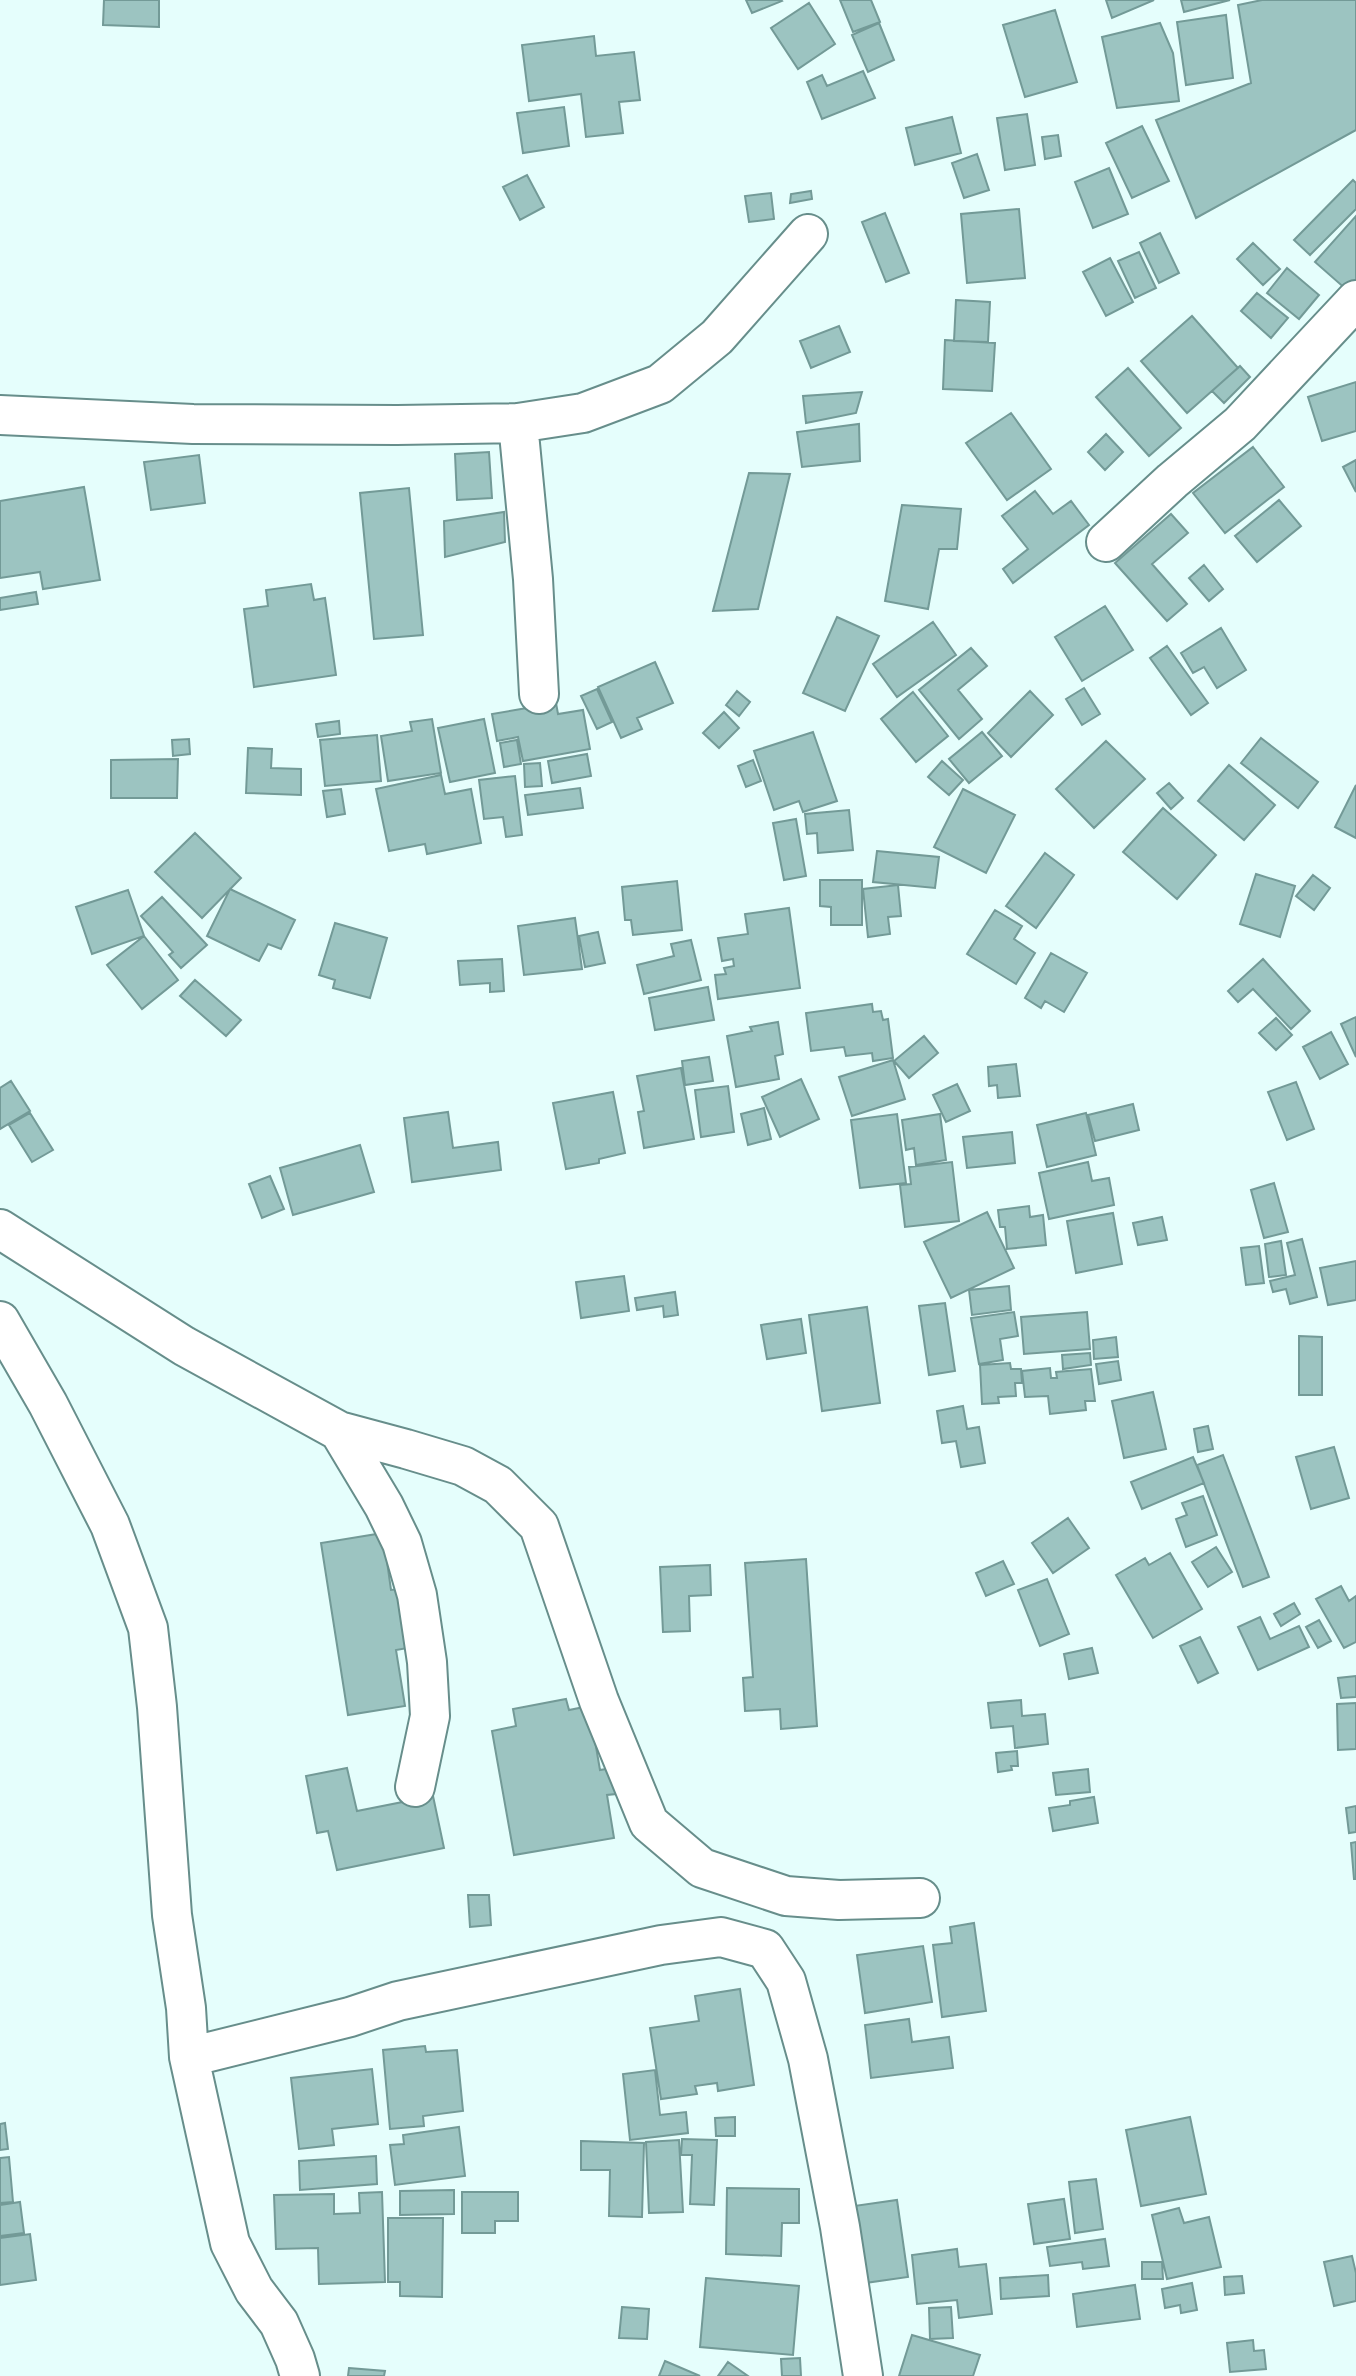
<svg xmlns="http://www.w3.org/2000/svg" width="1356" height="2376" viewBox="0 0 1356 2376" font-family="Cabin,sans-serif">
<rect width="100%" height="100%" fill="#e5fefc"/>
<path fill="#9cc4c1" stroke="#739a97" stroke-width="2" d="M104,0H159V27L103,25Z
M746,0H781L782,1L752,13Z
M840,0H871L880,22L853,32Z
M1106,0H1154L1112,18Z
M1181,0H1230L1184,12Z
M1262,0H1356V130L1196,218L1156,120L1251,83L1238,5Z
M809,3L835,44L798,69L771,28Z
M1055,10L1077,82L1025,97L1003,25Z
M1226,15L1233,78L1186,85L1177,22Z
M879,23L894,60L868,72L852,35Z
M1160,23L1173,53L1179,101L1117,108L1102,37Z
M594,36L596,56L634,52L640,100L619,102L623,133L586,137L581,94L529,101L522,45Z
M863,71L875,98L822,119L807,82L822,75L827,86Z
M564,107L569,146L523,153L517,113Z
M1027,114L1035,165L1005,170L997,118Z
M952,117L961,153L915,165L906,128Z
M1142,126L1169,181L1132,198L1106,143Z
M1058,135L1061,156L1045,159L1042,137Z
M977,154L989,190L964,198L952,163Z
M1109,168L1128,214L1093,228L1075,182Z
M527,175L544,207L520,220L503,187Z
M1353,180L1356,183V209L1310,255L1294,240Z
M811,191L812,199L790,203L791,194Z
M771,193L774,219L749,222L745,196Z
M1019,209L1025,278L967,283L961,214Z
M885,213L909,273L886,282L862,222Z
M1356,216V283L1348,291L1315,262Z
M1160,233L1179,273L1159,283L1140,243Z
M1253,243L1280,269L1263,285L1237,259Z
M1139,252L1156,288L1135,298L1118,261Z
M1110,258L1133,302L1106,316L1083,272Z
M1287,268L1319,295L1299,319L1267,293Z
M1257,293L1288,318L1271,338L1241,311Z
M956,300L990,302L988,342L954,341Z
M1192,316L1238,368L1187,413L1141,361Z
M839,326L850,352L811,368L800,341Z
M945,340L995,343L992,391L943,389Z
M1240,366L1250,377L1224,403L1212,391Z
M1128,368L1181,428L1149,456L1096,397Z
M1356,382V431L1322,441L1308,397Z
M862,392L856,413L806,423L803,396Z
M1011,413L1051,469L1007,500L966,443Z
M859,424L860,461L802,467L797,432Z
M1106,434L1123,452L1105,470L1088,452Z
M1253,447L1284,487L1225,533L1193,493Z
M489,452L492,498L457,500L455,454Z
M199,455L205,503L151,510L144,462Z
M1356,460V492L1343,467Z
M749,473L790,474L758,609L713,611Z
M84,487L100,580L43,589L40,572L0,578V501Z
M409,488L423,635L374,639L360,493Z
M1035,491L1053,514L1071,501L1089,525L1013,583L1003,569L1028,549L1002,516Z
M1279,500L1301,526L1257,562L1235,536Z
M902,505L961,509L957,549H939L928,609L885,601Z
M504,512L505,542L445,557L444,521Z
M1171,514L1188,533L1152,564L1187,604L1167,621L1115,563Z
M1204,565L1223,589L1209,601L1189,578Z
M311,584L314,600L325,598L336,675L254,687L244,609L268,606L266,590Z
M36,592L38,604L0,610V598Z
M1105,606L1133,650L1082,681L1055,637Z
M837,617L879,636L845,711L803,693Z
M933,622L956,655L897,697L873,664Z
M1221,628L1246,670L1217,688L1204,667L1193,673L1181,653Z
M1167,646L1208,703L1191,715L1150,658Z
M971,648L987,666L958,690L982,719L959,739L919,690Z
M655,662L673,703L637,718L642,729L621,738L598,687Z
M1084,688L1100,714L1082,725L1066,699Z
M597,689L612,722L597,729L581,696Z
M737,691L750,702L739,716L726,705Z
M1030,691L1053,715L1011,757L988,733Z
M913,692L948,736L916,762L881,719Z
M556,703L558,714L583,710L590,749L523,761L518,737L497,741L492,714Z
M724,712L739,728L719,748L703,733Z
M432,719L441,773L388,781L381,736L412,731L410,722Z
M484,719L495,773L450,782L438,728Z
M339,721L340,734L318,737L316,724Z
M813,732L837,801L803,812L799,801L774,810L754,751Z
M982,732L1002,756L969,783L949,759Z
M377,735L381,781L325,786L320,740Z
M1261,738L1318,782L1298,808L1241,763Z
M189,739L190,754L173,756L172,740Z
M517,740L521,764L504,767L500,743Z
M1106,741L1145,779L1094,828L1056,789Z
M248,748L272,749L271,768L301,769V795L246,793Z
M587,754L591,776L552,783L548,761Z
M178,759L177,798H111V760Z
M753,760L761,781L746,787L738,766Z
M942,761L963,780L949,795L928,777Z
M540,763L542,786L525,787L524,764Z
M1229,765L1275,805L1244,840L1198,801Z
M441,775L445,794L471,789L481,843L427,854L425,844L389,851L376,789Z
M515,776L522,835L506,837L503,817L484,819L479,780Z
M1169,783L1183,798L1171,809L1157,793Z
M1356,785V838L1335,827Z
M580,788L583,808L528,815L525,795Z
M341,789L345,814L327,817L323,791Z
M963,789L1015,815L986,873L934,847Z
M1163,808L1216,855L1177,899L1123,852Z
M849,810L853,850L818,853L817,833L807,834L805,814Z
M796,819L806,876L784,880L773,823Z
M195,833L241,878L202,918L155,872Z
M877,851L939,857L935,888L873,882Z
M1045,853L1074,875L1036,928L1006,906Z
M1256,874L1295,886L1280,937L1240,924Z
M1313,875L1330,888L1314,910L1296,896Z
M820,880H862V925H831V907L820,906Z
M677,881L682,930L633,935L631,920H625L622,887Z
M898,885L901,916L888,917L890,934L868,937L863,889Z
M230,889L295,920L281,949L268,944L259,961L207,936Z
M128,890L144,936L92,954L76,907Z
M162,897L207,945L181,968L169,955L173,952L141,916Z
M789,908L800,988L718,999L715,975L726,974L724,968L734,966L733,959L722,961L718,938L748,934L745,914Z
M995,910L1022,926L1014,939L1035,953L1016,984L967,954Z
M575,918L582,969L524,975L518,926Z
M335,923L387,938L370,998L333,988L335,980L319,975Z
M598,932L605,963L585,967L579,936Z
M144,936L178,980L142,1009L107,965Z
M691,940L701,980L644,994L637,965L674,956L671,944Z
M1051,953L1087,973L1064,1012L1045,1001L1041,1008L1025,998Z
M502,959L504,991L490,992V983L460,985L458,961Z
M1263,959L1310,1011L1291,1029L1253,989L1238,1002L1228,991Z
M195,980L241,1020L226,1036L180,996Z
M708,987L714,1020L655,1030L649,998Z
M872,1004L873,1012L881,1011L883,1020L888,1019L893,1058L873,1061L872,1053L846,1056L844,1047L811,1051L806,1013Z
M1356,1017V1057L1341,1024Z
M1276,1018L1292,1035L1276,1050L1259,1033Z
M778,1022L783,1054L775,1056L779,1079L736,1087L727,1036L752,1031L750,1027Z
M1331,1032L1348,1064L1320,1079L1303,1047Z
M924,1036L938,1053L909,1078L894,1061Z
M709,1057L713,1081L685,1085L682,1061Z
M893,1060L905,1099L852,1116L839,1077Z
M1016,1064L1020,1096L998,1098L997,1085L989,1086L988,1067Z
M681,1068L694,1139L644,1148L638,1112L644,1111L637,1076Z
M801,1079L819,1119L780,1137L762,1097Z
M11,1081L30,1111L0,1129V1088Z
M1296,1082L1314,1129L1287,1140L1268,1092Z
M957,1084L970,1111L946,1122L933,1095Z
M728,1086L734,1132L701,1137L695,1090Z
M613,1092L625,1153L599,1159V1163L566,1169L553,1103Z
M1133,1104L1139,1130L1095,1141L1088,1115Z
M764,1108L771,1139L748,1145L741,1114Z
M448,1112L453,1148L498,1142L501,1170L412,1182L404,1118Z
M30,1113L53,1150L32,1162L9,1125Z
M1086,1113L1096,1155L1047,1167L1037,1125Z
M897,1114L906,1183L860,1188L851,1120Z
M940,1114L946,1160L916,1165L914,1148L906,1150L902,1120Z
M1012,1132L1015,1163L967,1168L963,1137Z
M360,1145L374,1192L293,1215L280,1168Z
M952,1162L959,1221L905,1227L900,1185L911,1184L909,1167Z
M1088,1162L1092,1181L1109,1178L1114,1205L1049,1219L1039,1173Z
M270,1176L284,1209L262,1218L249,1184Z
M1274,1183L1288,1232L1264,1238L1251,1190Z
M1029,1206L1030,1217L1043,1215L1046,1245L1007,1249L1005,1227H1000L998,1210Z
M987,1212L1014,1268L951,1298L924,1242Z
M1113,1213L1122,1264L1076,1273L1067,1221Z
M1162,1217L1167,1240L1138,1245L1133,1223Z
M1302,1239L1317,1297L1290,1304L1286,1289L1273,1292L1270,1281L1295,1275L1287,1243Z
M1281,1241L1286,1275L1269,1277L1265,1244Z
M1259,1246L1264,1283L1246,1285L1241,1248Z
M1356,1261V1300L1328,1305L1320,1268Z
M624,1276L629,1311L581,1318L576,1282Z
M1009,1286L1011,1310L972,1315L969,1290Z
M675,1292L678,1315L664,1317L663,1306L637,1310L635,1298Z
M945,1303L955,1371L929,1375L919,1306Z
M867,1307L880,1403L822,1411L809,1315Z
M1014,1312L1018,1336L1000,1339L1003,1360L979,1364L971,1318Z
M1087,1312L1090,1349L1024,1354L1021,1317Z
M801,1319L806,1353L767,1359L761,1325Z
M1299,1336L1322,1337V1395H1299Z
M1116,1337L1118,1357L1094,1359L1093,1340Z
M1090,1353L1091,1365L1063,1369L1062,1355Z
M1118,1361L1121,1380L1099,1384L1096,1364Z
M1010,1363L1011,1369H1021L1022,1383H1015L1016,1396L998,1397L999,1403L982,1404L980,1365Z
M1050,1368L1051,1378H1057L1056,1372L1091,1369L1095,1401H1085L1086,1410L1050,1414L1048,1396L1025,1397L1022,1371Z
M1153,1392L1166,1449L1124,1458L1112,1401Z
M963,1406L967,1429L979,1427L985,1463L961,1467L956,1441L942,1443L937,1411Z
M1208,1426L1213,1449L1198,1452L1194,1429Z
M1334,1447L1349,1498L1311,1509L1296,1457Z
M1223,1455L1269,1577L1243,1587L1197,1465Z
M1193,1457L1204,1483L1142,1509L1131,1482Z
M1203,1496L1217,1535L1186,1547L1176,1519L1187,1515L1182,1503Z
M1068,1518L1089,1548L1053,1573L1032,1543Z
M383,1533L391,1590L410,1588L419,1646L396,1650L405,1706L348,1715L321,1543Z
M1216,1547L1232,1572L1208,1587L1192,1562Z
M1170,1553L1202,1609L1153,1638L1116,1575L1145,1558L1149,1565Z
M806,1559L817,1726L781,1729L780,1709L745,1711L743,1678L753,1677L745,1563Z
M1003,1561L1014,1584L986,1596L976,1573Z
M710,1565L711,1595L689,1596L690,1631L663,1632L660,1567Z
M1047,1579L1069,1634L1040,1646L1018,1590Z
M1341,1586L1349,1601L1356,1596V1642L1344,1648L1316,1599Z
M1294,1603L1300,1614L1281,1626L1274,1614Z
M1260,1617L1270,1639L1299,1626L1309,1647L1258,1670L1238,1627Z
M1319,1620L1331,1641L1318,1648L1306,1627Z
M1200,1637L1218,1673L1198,1683L1180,1646Z
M1092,1648L1098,1673L1069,1679L1064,1654Z
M1356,1676V1697L1341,1698L1338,1678Z
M566,1699L569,1710L589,1706L600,1770L612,1768L616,1794L607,1795L614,1838L514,1855L492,1731L516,1726L513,1709Z
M1021,1700L1022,1716L1045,1714L1048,1744L1015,1748L1013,1726L991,1728L988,1703Z
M1356,1703V1749L1338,1750L1337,1704Z
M1017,1751L1018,1766H1011L1012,1770L998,1772L996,1753Z
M347,1768L357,1811L433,1796L444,1848L337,1870L328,1831L317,1833L306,1776Z
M1088,1769L1090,1792L1056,1795L1053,1773Z
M1094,1797L1098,1823L1053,1831L1049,1808L1070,1805V1801Z
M1356,1806V1832L1349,1833L1346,1808Z
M1356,1842V1879H1354L1351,1843Z
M468,1895H489L491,1925L470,1927Z
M974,1923L986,2011L942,2017L933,1945L952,1943L950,1927Z
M923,1946L932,2002L865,2013L857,1955Z
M740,1989L754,2085L718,2091L717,2083L695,2086L697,2094L661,2099L650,2028L699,2021L695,1996Z
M909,2019L912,2042L949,2037L953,2068L871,2078L865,2025Z
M425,2046L426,2052L457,2050L463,2111L423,2116L424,2126L390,2129L383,2050Z
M372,2069L378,2124L332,2129L334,2145L299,2149L291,2078Z
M655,2070L660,2115L686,2112L688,2133L630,2140L623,2074Z
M735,2117V2136H716L715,2118Z
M1190,2117L1206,2194L1141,2206L1126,2130Z
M5,2123L8,2149L0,2150V2124Z
M459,2127L465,2176L395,2185L390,2145L404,2144L403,2135Z
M682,2139L717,2140L714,2205L690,2204L692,2155H681Z
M679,2140L683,2212L649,2213L646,2142Z
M581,2141L644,2143L642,2217L609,2216L610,2170H581Z
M376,2156L377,2184L300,2190L299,2161Z
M9,2157L13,2202L0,2203V2158Z
M1096,2179L1103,2229L1075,2233L1069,2182Z
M727,2188L799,2189V2223H782L781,2256L726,2254Z
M454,2190V2214L400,2215V2191Z
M382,2192L385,2282L319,2284L318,2248L276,2249L274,2195L334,2194V2214L360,2213L359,2193Z
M462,2192H518V2221H495V2233H462Z
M1064,2199L1070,2239L1034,2244L1028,2204Z
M897,2200L908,2277L865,2283L854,2206Z
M20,2202L24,2233L0,2236V2205Z
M1179,2208L1184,2223L1209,2217L1221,2267L1167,2279L1152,2215Z
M388,2218H443L442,2297L400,2296V2282H388Z
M30,2234L36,2280L0,2285V2238Z
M1105,2239L1109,2266L1083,2269L1082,2262L1050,2266L1047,2247Z
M957,2249L959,2267L986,2264L992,2314L959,2318L957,2300L917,2304L912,2255Z
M1352,2256L1356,2273V2301L1334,2306L1324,2262Z
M1142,2262H1162L1163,2279H1142Z
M1048,2275L1049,2296L1001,2299L1000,2278Z
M1242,2276L1244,2293L1225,2295L1224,2277Z
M706,2278L799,2286L793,2355L700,2347Z
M1192,2283L1197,2310L1181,2313L1180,2305L1165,2308L1162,2289Z
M1135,2285L1140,2319L1077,2327L1073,2294Z
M622,2307L649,2309L647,2339L619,2338Z
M951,2307L953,2338L930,2339L929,2308Z
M912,2335L980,2355L973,2376H899Z
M1253,2340L1254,2351L1264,2350L1266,2369L1230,2372L1227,2343Z
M800,2358L801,2376H782L781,2359Z
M665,2361L700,2376H659Z
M728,2362L748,2376H718Z
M349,2368L385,2371L384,2376H348Z"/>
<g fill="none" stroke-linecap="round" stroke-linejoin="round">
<defs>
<path id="minor" d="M0,415L193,424L397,425L518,423L583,413L660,384L717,337L808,234
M518,423L533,579L539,694
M1106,542L1172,481L1240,424L1356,300
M0,1229L184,1346L339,1431L406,1449L463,1466L498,1485L539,1526L599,1701L649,1823L702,1868L786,1896L839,1900L920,1898
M0,1321L48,1404L110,1525L148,1628L157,1707L172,1915L186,2008L189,2057L230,2243L254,2290L279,2323L295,2359L300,2376
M339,1431L384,1506L402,1543L417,1595L427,1662L430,1716L415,1787
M189,2057L350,2017L398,2001L661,1945L721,1937L765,1949L786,1981L808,2059L840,2227L863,2376"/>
</defs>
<use href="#minor" stroke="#678e8b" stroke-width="42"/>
<use href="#minor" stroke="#fff" stroke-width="38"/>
</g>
</svg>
